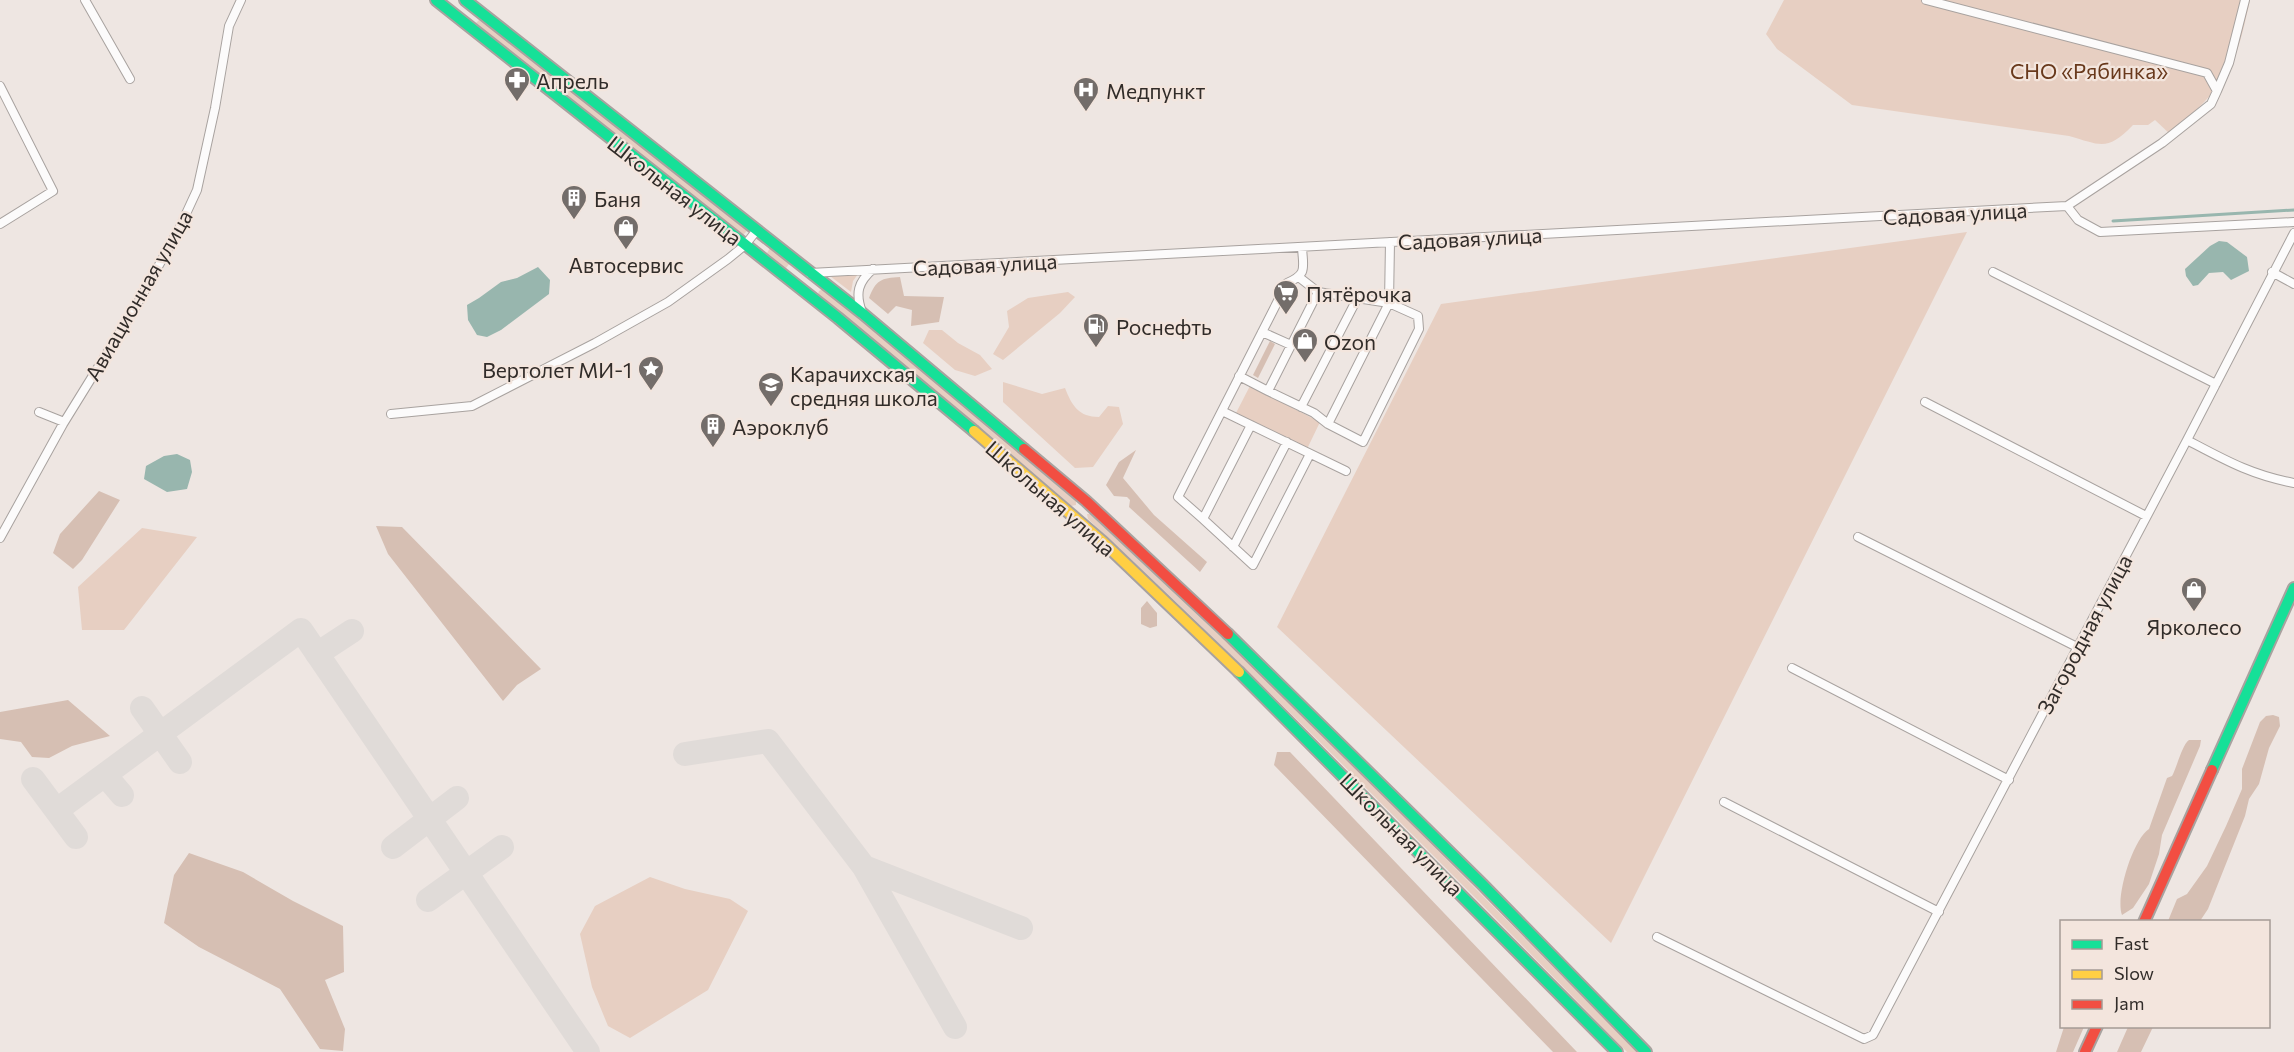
<svg xmlns="http://www.w3.org/2000/svg" width="2294" height="1052" viewBox="0 0 2294 1052" font-family="Commissioner,sans-serif">
<rect width="100%" height="100%" fill="#eee6e2"/>
<path fill="#e7cfc2" d="M1784,0H2250C2245,22 2240,48 2230,68C2217,93 2190,115 2171,135L2155,120L2148,125H2133C2107,152 2101,145 2069,136L1852,105L1777,49L1766,34Z
M480,19L747,231L743,235L476,23Z
M1967,232L1611,943L1277,627L1441,304Z
M770,248L790,263L786,268L767,253Z
M858,274L853,281L851,292L830,276Z
M823,289L1076,501V505L1071,506L958,409L818,294L819,291Z
M1068,292L1075,297L1060,313L1003,360L993,354L1009,327L1007,311L1028,298Z
M929,330H942L958,343L980,355L992,369L975,376L955,370L923,343Z
M1003,382L1042,394L1065,388C1072,406 1079,417 1099,417L1108,406L1119,407L1123,424L1093,467L1075,468L1003,402Z
M1252,382L1271,392L1269,396L1320,422L1307,449L1236,413Z
M1087,514H1091C1279,687 1457,870 1637,1052H1627C1450,872 1273,691 1088,519Z
M142,528L197,537L124,630H82L78,587Z
M650,877L685,889L730,899L748,911L708,990L630,1038L608,1026L592,987L580,934L595,906Z"/>
<path fill="#d6bfb3" d="M900,277L904,296L944,297L939,322L911,326L912,310L896,306L888,314L869,298C876,280 881,278 900,277Z
M1270,341L1275,344L1258,378L1253,375Z
M1136,450L1123,478L1154,515L1207,562L1200,572L1129,507L1130,500L1127,497L1114,496L1106,485L1119,462Z
M99,491L120,500L82,560L73,569L53,553L60,534Z
M376,526L402,527L541,669L517,685L503,701L388,554Z
M1147,601L1157,613V626L1150,628L1141,624V608Z
M68,700L110,736L72,746L49,758L32,757L21,742L0,739V712Z
M2273,715L2279,717L2280,726L2269,748L2259,784L2249,799L2245,816L2208,909L2200,921H2168L2177,899L2187,894L2207,866L2226,826L2242,789V769L2260,722L2266,716Z
M2189,740H2201L2200,746L2162,835L2159,854L2149,884L2133,908L2122,915C2115,897 2133,839 2149,829L2167,778L2172,776C2177,767 2182,745 2189,740Z
M1277,752H1290L1577,1052H1553L1274,765Z
M189,853L243,872L293,901L343,926L344,972L325,980L345,1029L343,1051L320,1049L280,989L199,947L164,923L174,875Z
M2064,1027H2084L2073,1052H2056Z
M2128,1027H2153L2141,1052H2117Z"/>
<path fill="#98b6ae" d="M2219,241L2227,242L2247,257L2249,271L2231,280L2223,272L2209,273L2198,285L2193,286L2186,276L2185,269L2210,246Z
M538,267L550,280L549,294L501,330L487,337L477,335L468,320L467,305L479,298L501,282L517,278Z
M177,454L190,460L192,472L187,489L167,492L144,479L146,466L164,456Z"/>
<g fill="none" stroke-linecap="round" stroke-linejoin="round">
<path stroke="#98b6ae" stroke-width="3" d="M2113,221L2294,210"/>
<path stroke="#e0dbd8" stroke-width="24" d="M317,654L352,631
M142,708L180,762
M685,754L768,741L864,867L955,1027
M105,775L122,795
M33,779L76,837
M57,810L301,630L588,1052
M393,847L457,798
M864,867L1021,928
M428,900L502,847"/>
<defs>
<path id="street" d="M85,0L130,79
M0,86L53,191L0,224
M2217,91L2229,63L2245,0
M2067,206L2078,220L2100,232L2294,222
M1993,272L2216,384
M2272,272L2294,284
M810,273L2067,206L2162,143L2211,104L2217,91L2207,73L1926,0
M1300,278L1318,292
M1318,292L1389,303L1418,316L1419,329L1363,442L1328,424L1314,413L1268,391Z
M862,312C855,293 858,282 873,269
M1262,332L1291,345
M1239,376L1268,391
M1925,402L2146,516
M1301,407L1358,297
M1222,411L1346,471
M39,412L64,422
M391,414L472,406L595,343L668,302L728,259L745,245L757,230
M1328,424L1389,303L1390,242
M1251,425L1203,519L1253,565L1310,454
M2187,440C2225,460 2251,475 2294,483
M1203,519L1178,497L1287,283C1308,274 1303,268 1302,247
M1858,537L2077,647
M0,538L63,424L139,301L179,229L197,190L215,108L229,26L241,0
M1233,547L1287,442
M1792,668L2009,780
M1724,802L1939,912
M1657,937L1864,1039L1873,1035L2187,440L2294,233"/>
<path id="fast" d="M436,0L838,318L974,431
M465,0L862,313L1024,449
M1228,634L1482,884L1646,1052
M1239,672L1617,1052
M2212,770L2294,588"/>
<path id="slow" d="M974,431L1103,542L1239,672"/>
<path id="jam" d="M1024,449L1086,501L1228,634
M2144,922L2212,770
M2085,1052L2097,1026"/>
</defs>
<use href="#street" stroke="#a8a29f" stroke-width="10"/>
<use href="#fast" stroke="#a8a29f" stroke-width="14"/>
<use href="#slow" stroke="#a8a29f" stroke-width="14"/>
<use href="#jam" stroke="#a8a29f" stroke-width="14"/>
<use href="#street" stroke="#fcfbfb" stroke-width="8"/>
<use href="#fast" stroke="#16e098" stroke-width="10"/>
<use href="#slow" stroke="#ffcf43" stroke-width="10"/>
<use href="#jam" stroke="#f24e42" stroke-width="10"/>
</g>
<defs>
<symbol id="pharmacy-pin" viewBox="-11 -11 22 30"><path d="M0 17L-7.5 6A9.5 9.5 0 1 1 7.5 6Z" fill="#736d6a" stroke="#f3e5dd"/><path d="M-2-6h4v4h4v4h-4v4h-4v-4h-4v-4h4Z" fill="#fff"/></symbol>
<symbol id="hospital-pin" viewBox="-11 -11 22 30"><path d="M0 17L-7.5 6A9.5 9.5 0 1 1 7.5 6Z" fill="#736d6a" stroke="#f3e5dd"/><path d="M-5-5h3v3.5h4V-5h3V5h-3V1.5h-4V5h-3Z" fill="#fff"/></symbol>
<symbol id="building-pin" viewBox="-11 -11 22 30"><path d="M0 17L-7.5 6A9.5 9.5 0 1 1 7.5 6Z" fill="#736d6a" stroke="#f3e5dd"/><path d="M-4-6H4V6H1V3H-1V6H-4ZM-2.5-4.3h1.7v1.8h-1.7ZM.8-4.3h1.7v1.8H.8ZM-2.5-1h1.7V.8h-1.7ZM.8-1h1.7V.8H.8Z" fill="#fff"/></symbol>
<symbol id="shop-pin" viewBox="-11 -11 22 30"><path d="M0 17L-7.5 6A9.5 9.5 0 1 1 7.5 6Z" fill="#736d6a" stroke="#f3e5dd"/><path d="M-5-2.5h2.3a2.7 3.5 0 0 1 5.4 0H5L5.5 6h-11ZM-1.5-2.5h3a1.5 2.3 0 0 0-3 0Z" fill="#fff"/></symbol>
<symbol id="supermarket-pin" viewBox="-11 -11 22 30"><path d="M0 17L-7.5 6A9.5 9.5 0 1 1 7.5 6Z" fill="#736d6a" stroke="#f3e5dd"/><path d="M-6-5.5h2.5l.6 2H6L4.5 2H-2.5L-4.4-4H-6ZM-1.5 3.2a1.3 1.3 0 1 0 .1 0ZM3 3.2a1.3 1.3 0 1 0 .1 0Z" fill="#fff"/></symbol>
<symbol id="fuel-pin" viewBox="-11 -11 22 30"><path d="M0 17L-7.5 6A9.5 9.5 0 1 1 7.5 6Z" fill="#736d6a" stroke="#f3e5dd"/><path d="M-5.5-6h7V0h2V4h1.3V-2.5L3-4.5l.8-.8L6-3V5H2.5V1h-1V6h-7ZM-4.2-4.7v3.2H.2V-4.7Z" fill="#fff"/></symbol>
<symbol id="sight-pin" viewBox="-11 -11 22 30"><path d="M0 17L-7.5 6A9.5 9.5 0 1 1 7.5 6Z" fill="#736d6a" stroke="#f3e5dd"/><path d="M0-6L1.8-2.2L6-1.7L2.9 1.2L3.7 5.4L0 3.3L-3.7 5.4L-2.9 1.2L-6-1.7L-1.8-2.2Z" fill="#fff"/></symbol>
<symbol id="school-pin" viewBox="-11 -11 22 30"><path d="M0 17L-7.5 6A9.5 9.5 0 1 1 7.5 6Z" fill="#736d6a" stroke="#f3e5dd"/><path d="M0-5L7-2L0 1L-7-2ZM-4 1L0 2.5L4 1V4Q0 6-4 4Z" fill="#fff"/></symbol>
</defs>
<g fill-rule="evenodd">
<use href="#pharmacy-pin" x="502" y="65" width="30" height="40"/>
<use href="#hospital-pin" x="1071" y="75" width="30" height="40"/>
<use href="#building-pin" x="559" y="183" width="30" height="40"/>
<use href="#shop-pin" x="611" y="213" width="30" height="40"/>
<use href="#supermarket-pin" x="1271" y="278" width="30" height="40"/>
<use href="#fuel-pin" x="1081" y="311" width="30" height="40"/>
<use href="#shop-pin" x="1290" y="326" width="30" height="40"/>
<use href="#sight-pin" x="636" y="354" width="30" height="40"/>
<use href="#school-pin" x="756" y="370" width="30" height="40"/>
<use href="#building-pin" x="698" y="411" width="30" height="40"/>
<use href="#shop-pin" x="2179" y="575" width="30" height="40"/>
</g>
<g text-anchor="middle" dominant-baseline="central" stroke-width="4.5" stroke-linejoin="round" paint-order="stroke">
<g font-size="21" fill="#69391c" stroke="#f3e5dd">
<text x="2089" y="70">СНО «Рябинка»</text>
</g>
<g font-size="21" fill="#312c29" stroke="#f3e5dd" text-anchor="start">
<text x="536" y="80">Апрель</text>
<text x="1106" y="90">Медпункт</text>
<text x="594" y="198">Баня</text>
<text x="626" y="264" text-anchor="middle">Автосервис</text>
<text x="1306" y="293">Пятёрочка</text>
<text x="1116" y="326">Роснефть</text>
<text x="1324" y="341">Ozon</text>
<text x="632" y="369" text-anchor="end">Вертолет МИ-1</text>
<text x="790" y="373">Карачихская<tspan x="790" dy="24">средняя школа</tspan></text>
<text x="732" y="426">Аэроклуб</text>
<text x="2194" y="626" text-anchor="middle">Ярколесо</text>
</g>
<g font-size="21" fill="#312c29" stroke="#f3e5dd">
<text transform="translate(675 190) rotate(38)">Школьная улица</text>
<text transform="translate(1955 213) rotate(-3)">Садовая улица</text>
<text transform="translate(1470 238) rotate(-3)">Садовая улица</text>
<text transform="translate(985 264) rotate(-3)">Садовая улица</text>
<text transform="translate(138 295) rotate(-60)">Авиационная улица</text>
<text transform="translate(1051 498) rotate(41)">Школьная улица</text>
<text transform="translate(2084 634) rotate(-62)">Загородная улица</text>
<text transform="translate(1402 834) rotate(45)">Школьная улица</text>
</g>
</g>
<rect x="2060" y="920" width="210" height="108" fill="#f3e5dd" stroke="#a59b95" stroke-width="1.5"/>
<rect x="2072" y="940" width="30" height="9" fill="#16e098" stroke="#a59b95" stroke-width="1.5"/>
<text x="2114" y="950" font-size="18" fill="#312c29">Fast</text>
<rect x="2072" y="970" width="30" height="9" fill="#ffcf43" stroke="#a59b95" stroke-width="1.5"/>
<text x="2114" y="980" font-size="18" fill="#312c29">Slow</text>
<rect x="2072" y="1000" width="30" height="9" fill="#f24e42" stroke="#a59b95" stroke-width="1.5"/>
<text x="2114" y="1010" font-size="18" fill="#312c29">Jam</text>
</svg>
